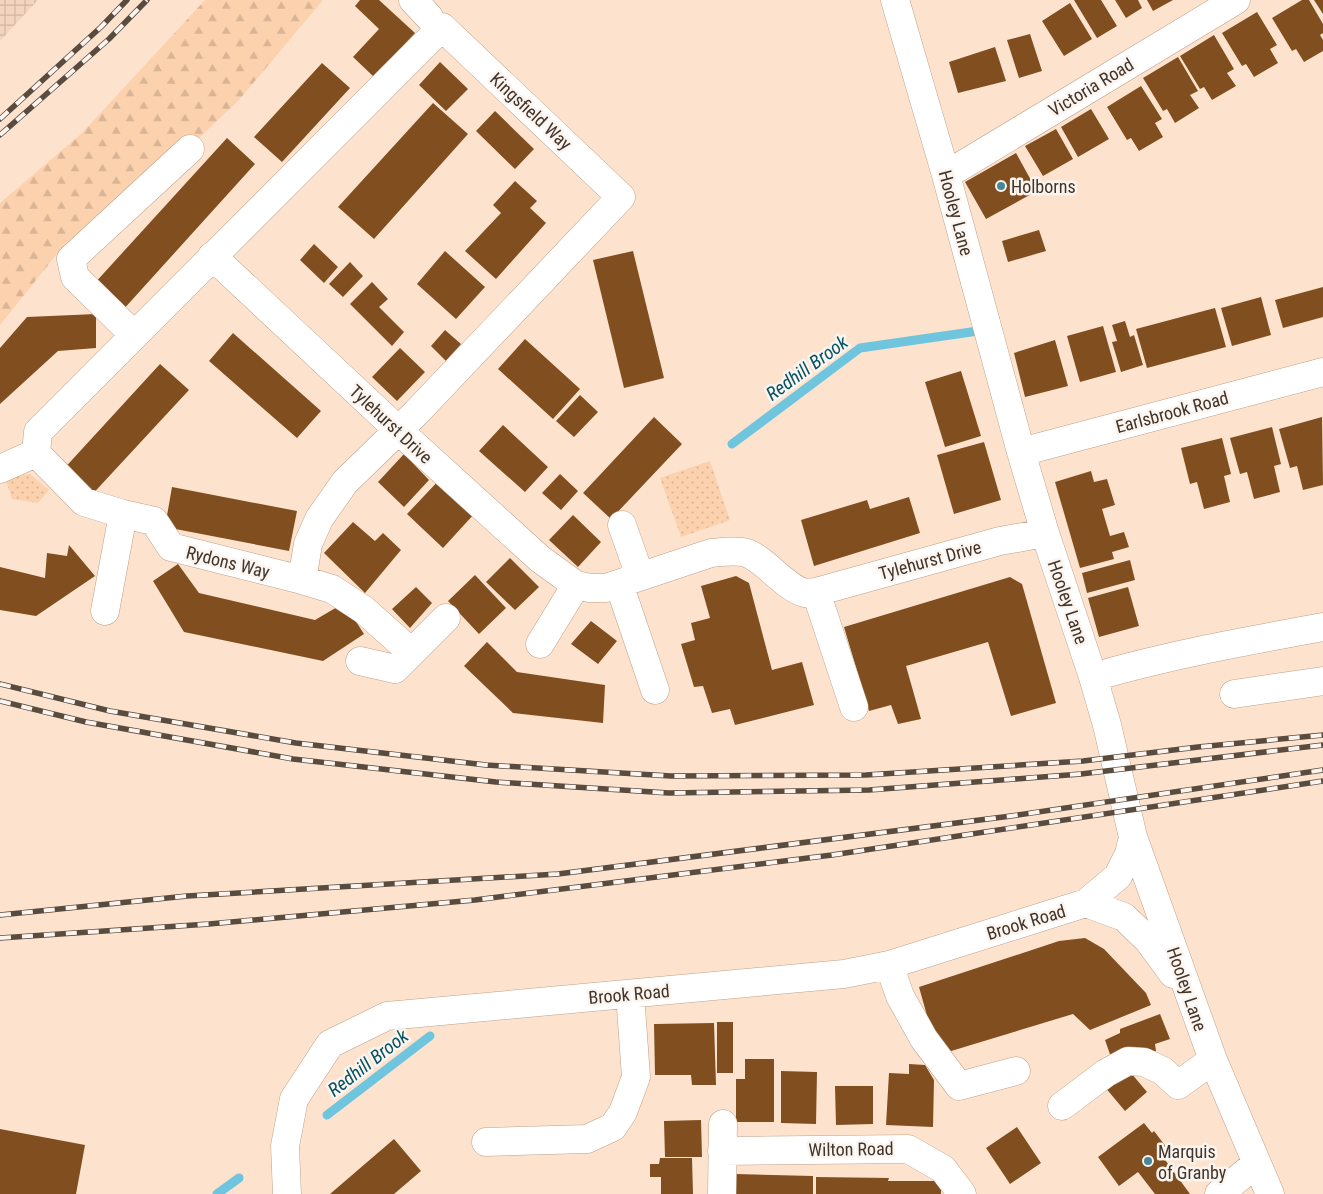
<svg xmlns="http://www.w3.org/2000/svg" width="1323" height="1194" viewBox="0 0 1323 1194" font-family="'Roboto Condensed',sans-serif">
<defs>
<pattern id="industrial-grid" width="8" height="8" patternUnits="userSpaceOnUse" patternTransform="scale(1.25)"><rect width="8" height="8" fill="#f3d4bc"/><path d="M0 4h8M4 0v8" fill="none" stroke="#d2b7a2"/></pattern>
<pattern id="forest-firs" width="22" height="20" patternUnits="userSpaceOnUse" patternTransform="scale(1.25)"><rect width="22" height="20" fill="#fcd1ad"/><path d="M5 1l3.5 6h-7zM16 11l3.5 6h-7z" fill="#d9b495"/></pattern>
<pattern id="park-dots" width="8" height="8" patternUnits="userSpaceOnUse" patternTransform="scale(1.25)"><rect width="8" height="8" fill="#fcd1ad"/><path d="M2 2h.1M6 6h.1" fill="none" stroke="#d9b495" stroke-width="1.8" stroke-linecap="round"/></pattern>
</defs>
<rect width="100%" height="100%" fill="#fde3ce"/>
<path fill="url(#industrial-grid)" d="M0,0H38L0,41Z"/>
<path fill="url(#forest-firs)" d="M205,0H323L239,100L200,137L144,185L65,244L0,325V203L82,133Z"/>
<path fill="url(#park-dots)" d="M710,461L730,520L681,537L660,478Z
M30,474L49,490L38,503L12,499L5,478Z"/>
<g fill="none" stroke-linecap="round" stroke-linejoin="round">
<path stroke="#6ec5dd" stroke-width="9" d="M732,444L860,348L985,330
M327,1115L430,1036
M217,1194L239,1178"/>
</g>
<path fill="#804e1f" d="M360,0H379L415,33L374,77L353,57L379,29L355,6Z
M1074,0H1101L1117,26L1097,38Z
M1115,0H1138L1142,8L1126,18Z
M1147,0H1173L1153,11Z
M1302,0H1309L1323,24V33L1320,35L1323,40V51L1304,62L1296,49L1292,51L1272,18Z
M1314,0H1323V14Z
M1070,3L1092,39L1064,56L1042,21Z
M1257,12L1277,45L1270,49L1278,63L1254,77L1246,64L1242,66L1222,33Z
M1030,34L1042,71L1019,78L1007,40Z
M1214,35L1234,69L1227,73L1236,86L1212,100L1204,87L1200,89L1180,56Z
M995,47L1006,81L958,93L949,62Z
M1178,57L1198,91L1190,95L1199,108L1175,123L1167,109L1163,111L1143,78Z
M440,62L468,89L446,111L419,85Z
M322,63L350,88L282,162L254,137Z
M1141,86L1162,119L1155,123L1163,137L1139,151L1131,138L1127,140L1107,107Z
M433,103L468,134L374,239L338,207Z
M1091,109L1109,139L1078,157L1061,127Z
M495,111L534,149L515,169L476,131Z
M1056,129L1073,159L1043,176L1025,146Z
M227,138L255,164L122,311L93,285Z
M1016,153L1037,191L986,219L965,182Z
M515,181L537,201L530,208L546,223L496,279L465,251L501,213L493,205Z
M1039,230L1046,251L1008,262L1002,241Z
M314,244L338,267L324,283L300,260Z
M445,251L485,287L456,319L417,284Z
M633,251L664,378L624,388L593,260Z
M350,262L363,276L343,297L329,284Z
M372,282L388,299L379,307L404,332L392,346L350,304Z
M1323,287V317L1283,328L1275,300Z
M1261,297L1271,335L1232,346L1221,308Z
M1215,308L1226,347L1147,368L1136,329Z
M96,314V348L58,351L0,404V348L27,317Z
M1125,321L1130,337L1134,335L1143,365L1121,372L1112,342L1117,341L1112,325Z
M1103,326L1116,372L1080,382L1067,336Z
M445,330L461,344L446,361L431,346Z
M233,333L321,411L297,438L209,361Z
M525,339L580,389L553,419L498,369Z
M1055,340L1068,386L1025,397L1014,353Z
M400,348L425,372L397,401L372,377Z
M160,364L189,390L88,499L60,473Z
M961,371L981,436L945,447L925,382Z
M580,395L598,412L574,437L556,421Z
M654,417L682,444L611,519L583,493Z
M1322,417L1323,485L1303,490L1297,466L1290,468L1279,429Z
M503,425L548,467L525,492L479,451Z
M1272,427L1281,464L1274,466L1280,492L1254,499L1247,472L1240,474L1230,438Z
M1222,438L1231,474L1224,476L1230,502L1204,509L1197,482L1190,484L1181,448Z
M984,442L1001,500L954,514L937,455Z
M404,454L429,480L404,507L378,482Z
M1091,471L1094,482L1107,479L1115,505L1102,509L1110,536L1124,532L1129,547L1112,552L1114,559L1080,568L1055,482Z
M560,474L578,491L561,510L542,493Z
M442,477L475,513L443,548L407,514Z
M172,487L297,511L289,551L165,527Z
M909,497L920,533L814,566L801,520L867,500L870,509Z
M573,515L601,542L578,567L549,540Z
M353,522L375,541L383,533L401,550L365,593L324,553Z
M69,545L95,576L36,616L0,610V567L45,578L47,553L67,556Z
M510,558L539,587L515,610L486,582Z
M1130,560L1135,580L1087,593L1082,573Z
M178,564L199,593L315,620L344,603L364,634L323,661L184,632L153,581Z
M475,575L506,608L479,634L448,601Z
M736,576L749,583L772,670L802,662L814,705L735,725L730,709L712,713L703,686L694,687L681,644L695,640L691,623L710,618L701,586Z
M1010,577L1022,584L1056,703L1011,716L988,642L906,666L921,719L898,724L891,705L869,711L844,627Z
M416,587L432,603L410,628L392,609Z
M1128,587L1139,626L1099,637L1088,598Z
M591,621L617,641L598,664L571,644Z
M487,642L517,672L605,685L603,723L513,713L464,666Z
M1085,938L1104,949L1146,993L1151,1005L1090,1030L1073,1014L938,1055L919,987L1059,941Z
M1160,1014L1170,1039L1155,1044L1156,1051L1143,1055L1112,1060L1105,1040L1120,1033V1029Z
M717,1022H733V1073H717Z
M714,1023L716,1085H692L691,1075H655L654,1024Z
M745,1059H774V1122H736V1079H745Z
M909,1064L925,1065L934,1080L933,1127L886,1125L889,1073L909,1074Z
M1126,1067L1147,1092L1125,1111L1104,1086Z
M781,1071L817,1072L816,1124L781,1123Z
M835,1086H873V1124L836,1125Z
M701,1120L702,1157H665L664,1121Z
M1144,1123L1152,1133L1154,1131L1170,1152L1163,1157L1190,1194H1155L1138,1172L1119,1186L1098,1157Z
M1017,1127L1041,1163L1010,1184L986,1148Z
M0,1129L85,1145L76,1194H0Z
M394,1139L421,1171L394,1194H330Z
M660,1158H692L693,1194H661V1177H650V1164H659Z
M735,1174L813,1176V1194H735Z
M816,1177L889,1178L888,1181H941V1194H816Z"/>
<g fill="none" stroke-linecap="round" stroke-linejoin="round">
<defs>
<path id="minor" d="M413,0L429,17
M895,0L946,175L1021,452L1045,533L1093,677L1107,725L1133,837L1213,1060L1270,1194
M442,27L621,197L416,413L345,482L319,519L308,544L302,580L171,547L154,521L123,514L84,502L36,453L38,432Z
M946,175L1236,0
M212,256L398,430L540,559L576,585L590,588H606L711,553C722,552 736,550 747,553C767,561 785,588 805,593C808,594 813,592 816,592L1000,541L1045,533
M134,335L75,277L71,259L190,149
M1021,452L1323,372
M0,469L36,453
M622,525L640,576
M302,580L332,589L364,610L411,652
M619,584L655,690
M816,592L854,707
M105,611L123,514
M540,644L576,585
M360,661L395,669L446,618
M1093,677C1169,655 1246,641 1323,627
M1234,694L1323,681
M1086,903L1124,917L1148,940L1173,974
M889,965L900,996L924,1039L959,1086L1016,1071
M1062,1106L1106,1073L1128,1061L1144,1062L1163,1071L1178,1085L1213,1060
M486,1142L587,1139L613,1127L623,1112L636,1077L630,994
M722,1151L908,1149L943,1169L962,1194
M287,1194L285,1146L294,1099L330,1044L387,1016L844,974L889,965L1086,903L1118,876L1129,854L1133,837
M722,1194L723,1124
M1219,1194L1256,1164"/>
</defs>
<use href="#minor" stroke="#bfa088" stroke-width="29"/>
<use href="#minor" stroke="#fff" stroke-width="28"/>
<defs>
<path id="rail" d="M0,119L101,27L127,0
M0,135L109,39L147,0
M0,684L110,711L296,743L486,765L671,776L866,775L1083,761L1198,747L1323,735
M0,701L86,722L293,759L496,782L669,793L869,790L1081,774L1323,745
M0,915L187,896L558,874L1011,816L1323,770
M0,938L209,924L475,900L832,855L1323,781"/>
</defs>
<use href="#rail" stroke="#5a4b3f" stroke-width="5.5"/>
<use href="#rail" stroke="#fbf4ef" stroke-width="4" stroke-dasharray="11" stroke-linecap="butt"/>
</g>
<g fill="#468799" stroke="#fbf4ef" stroke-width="2">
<circle cx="1001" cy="186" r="5"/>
<circle cx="1148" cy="1161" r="5"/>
</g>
<g text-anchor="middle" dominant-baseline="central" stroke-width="5" stroke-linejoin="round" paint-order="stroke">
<g font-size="18" fill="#41342a" stroke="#fbf4ef">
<text transform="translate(1091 87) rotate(-31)">Victoria Road</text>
<text transform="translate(531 111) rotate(43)">Kingsfield Way</text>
<text transform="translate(956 213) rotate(75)">Hooley Lane</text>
<text transform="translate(1172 412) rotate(-15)">Earlsbrook Road</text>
<text transform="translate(391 424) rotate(43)">Tylehurst Drive</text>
<text transform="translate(930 560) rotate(-15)">Tylehurst Drive</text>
<text transform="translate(228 562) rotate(14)">Rydons Way</text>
<text transform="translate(1068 602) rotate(71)">Hooley Lane</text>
<text transform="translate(1026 922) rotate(-17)">Brook Road</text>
<text transform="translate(1187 989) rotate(71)">Hooley Lane</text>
<text transform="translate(629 994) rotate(-5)">Brook Road</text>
<text transform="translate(851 1149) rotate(-1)">Wilton Road</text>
</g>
<g font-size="18" fill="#41342a" stroke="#fbf4ef" text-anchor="start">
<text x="1011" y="186">Holborns</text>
<text x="1158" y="1151">Marquis<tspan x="1158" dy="21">of Granby</tspan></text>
</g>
<g font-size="19" font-style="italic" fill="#045364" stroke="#fbf4ef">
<text transform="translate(807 368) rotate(-36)">Redhill Brook</text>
<text transform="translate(368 1063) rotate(-38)">Redhill Brook</text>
</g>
</g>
</svg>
